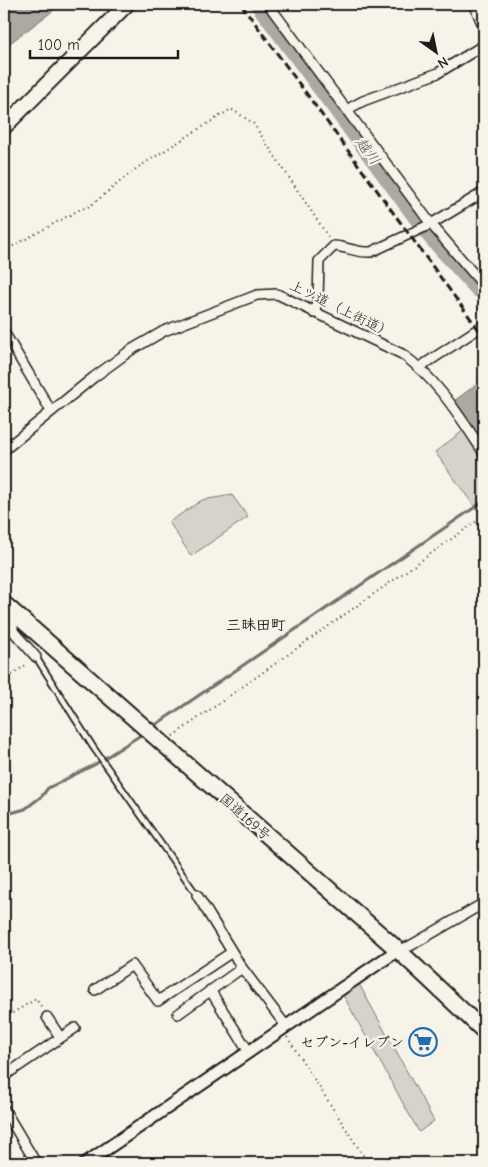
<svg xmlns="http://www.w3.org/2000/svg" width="488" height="1167" viewBox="0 0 488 1167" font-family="'Comic Neue','Klee One',sans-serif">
<rect width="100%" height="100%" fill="#f7f3e8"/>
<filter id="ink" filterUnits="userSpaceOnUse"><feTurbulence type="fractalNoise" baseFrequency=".02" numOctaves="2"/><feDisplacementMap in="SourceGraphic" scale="10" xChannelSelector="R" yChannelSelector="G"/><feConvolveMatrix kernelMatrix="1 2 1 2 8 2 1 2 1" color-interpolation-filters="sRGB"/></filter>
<g filter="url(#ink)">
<path fill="#d7d3cb" stroke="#7a7874" d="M464,430L484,462V506L477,510L435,452Z
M232,495L248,517L191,556L169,522L202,500Z
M359,984L434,1121L419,1132L343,995Z"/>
<path fill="#aca9a2" stroke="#72716c" d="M4,4H62L10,43L4,33Z
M484,379V445L454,401Z"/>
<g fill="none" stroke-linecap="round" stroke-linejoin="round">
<path stroke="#72716c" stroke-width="3" d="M151,728L484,501
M4,815L25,809L42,796L48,788L94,765L144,733"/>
<path stroke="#aca9a2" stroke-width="18" d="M259,4L431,236L479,289L484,290"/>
<defs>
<path id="service" d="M4,66L5,65
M36,657L93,747L197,895"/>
<path id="minor" d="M268,4L431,224L479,280L484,281
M474,4L484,28
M346,110L363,101L438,73L484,45
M314,313L318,299L319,261L334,246C347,247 358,253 371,252L431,224L484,192
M4,332L51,411
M420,367L484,325
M4,450L94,377L131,350L164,331L257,295L277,294L402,354C438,380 460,417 484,453
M18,617L13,623V631L36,657
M197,895L242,968L286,1026
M398,950L410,946L484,903
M95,990L132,965L158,1001L232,952
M210,990L249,1052
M178,1014L242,968
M47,1017L60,1037
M4,1076L75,1028
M4,1109L36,1163"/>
<path id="tertiary" d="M86,1163L398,950"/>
<path id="primary" d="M4,127L127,4"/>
<path id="trunk" d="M4,604L398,950L484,1031"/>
</defs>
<use href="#service" stroke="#1c1c1c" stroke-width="8"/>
<use href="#minor" stroke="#1c1c1c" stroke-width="12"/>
<use href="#tertiary" stroke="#1c1c1c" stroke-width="15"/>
<use href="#primary" stroke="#1c1c1c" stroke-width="18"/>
<use href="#trunk" stroke="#1c1c1c" stroke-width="19"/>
<path stroke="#1c1c1c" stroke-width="2" stroke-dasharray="1 4" stroke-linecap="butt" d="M4,251L79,210L90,206L137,168L231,109L253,123L329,238
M4,681L28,663
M173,736L484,516
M4,1018L36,999L43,1009
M287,1037L368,1163"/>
<use href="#service" stroke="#f7f3e8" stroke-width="4.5"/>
<use href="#minor" stroke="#f7f3e8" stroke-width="9"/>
<use href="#tertiary" stroke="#f7f3e8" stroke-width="11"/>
<use href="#primary" stroke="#f7f3e8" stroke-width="14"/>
<use href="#trunk" stroke="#f7f3e8" stroke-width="15"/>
<path stroke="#1c1c1c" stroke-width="3" stroke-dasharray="8 4" stroke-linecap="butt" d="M241,4L484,337"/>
</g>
</g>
<defs>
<symbol id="supermarket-ring" viewBox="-11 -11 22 22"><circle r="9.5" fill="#f7f3e8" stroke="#1f6fb2" stroke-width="1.5"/><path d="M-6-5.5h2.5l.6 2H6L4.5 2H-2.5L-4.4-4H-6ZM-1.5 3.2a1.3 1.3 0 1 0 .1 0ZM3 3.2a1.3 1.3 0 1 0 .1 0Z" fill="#1f6fb2"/></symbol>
</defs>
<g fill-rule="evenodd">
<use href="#supermarket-ring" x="407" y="1026" width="32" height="32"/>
</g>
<g text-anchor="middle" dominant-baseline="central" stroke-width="4.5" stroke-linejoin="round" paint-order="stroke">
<g font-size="14" fill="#1c1c1c" stroke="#f7f3e8">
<text transform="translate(341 309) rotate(26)">上ツ道（上街道）</text>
<text transform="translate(245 817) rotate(41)">国道169号</text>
</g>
<g font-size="14" font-weight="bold" fill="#1c1c1c" stroke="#f7f3e8" text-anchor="end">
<text x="404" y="1042">セブン-イレブン</text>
</g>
<g font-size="15" font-style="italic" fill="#565452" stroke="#f7f3e8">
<text transform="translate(368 151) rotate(53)">越川</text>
</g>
<g font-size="15" font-weight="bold" fill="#1c1c1c" stroke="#f7f3e8">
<text x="256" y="625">三昧田町</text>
</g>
</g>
<rect width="488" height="1167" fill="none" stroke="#f7f3e8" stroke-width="20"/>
<rect x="10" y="10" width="468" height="1147" fill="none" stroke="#1c1c1c" stroke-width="2" filter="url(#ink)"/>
<g transform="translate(436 52) rotate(147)" stroke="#f7f3e8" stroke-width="4" paint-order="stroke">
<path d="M0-4L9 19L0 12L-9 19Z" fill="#1c1c1c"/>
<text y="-8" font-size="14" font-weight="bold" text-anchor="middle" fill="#1c1c1c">N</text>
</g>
<path d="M30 50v8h148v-8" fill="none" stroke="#1c1c1c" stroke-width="2.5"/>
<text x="38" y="50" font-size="15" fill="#1c1c1c" stroke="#f7f3e8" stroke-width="4" paint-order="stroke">100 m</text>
</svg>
